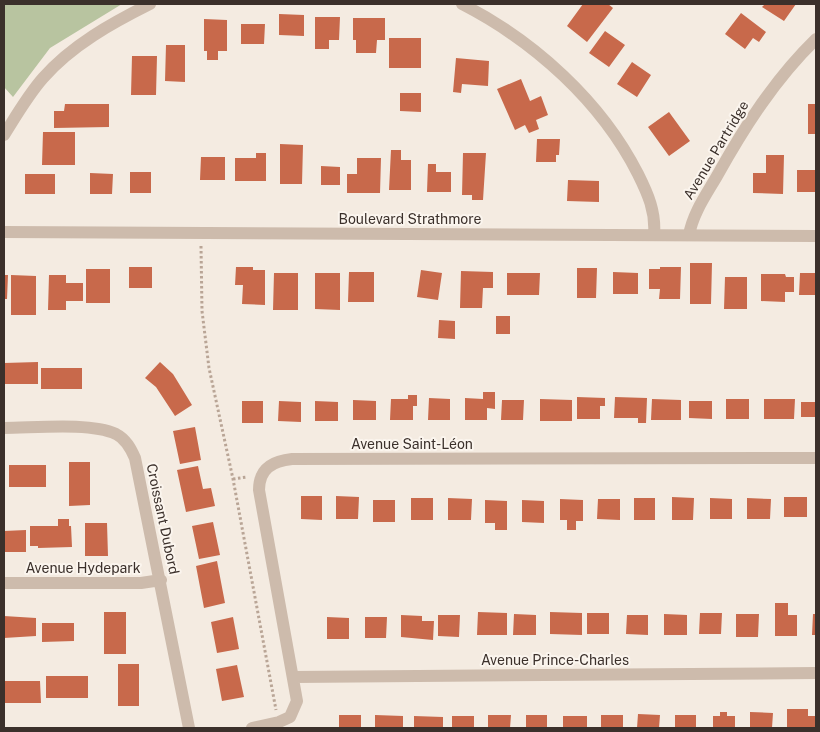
<svg xmlns="http://www.w3.org/2000/svg" width="820" height="732" viewBox="0 0 820 732" font-family="'Public Sans',sans-serif">
<rect width="100%" height="100%" fill="#f4ebe1"/>
<path fill="#b8c4a0" d="M4,4H122L50,48L13,97L4,87Z"/>
<path fill="#c8694b" d="M583,4H608L613,8L587,42L567,26Z
M765,4H796L784,21L762,7Z
M741,13L766,32L759,42L753,38L745,49L725,34Z
M279,14L304,15V36L279,35Z
M315,17H340L339,40H329V49H315Z
M353,18H385V40H377L376,53H356V40H353Z
M204,19L227,20V51H218V60H207V51H204Z
M241,24H265L264,44H241Z
M605,31L625,45L609,67L589,53Z
M389,38H421V68H389Z
M166,45H185V82L165,81Z
M132,56H157L156,95H131Z
M456,58L489,61L488,86L462,84L461,93L453,92Z
M632,62L651,75L637,97L617,84Z
M521,79L530,101L541,96L548,115L536,120L539,129L529,133L525,125L515,130L497,89Z
M400,93H421V112L400,111Z
M65,104H109V127L54,128V111H64Z
M808,104H816V134H808Z
M669,112L690,141L669,156L648,127Z
M43,132H75V165H42Z
M537,139H560L559,155H556V162H536Z
M280,144L303,145L302,184H280Z
M391,150H401V160H411V190H389Z
M256,153H266V181H235V158H256Z
M463,153H486L483,200H472V195H462Z
M766,155H784L783,194L753,193V173H766Z
M201,157H225V180H200Z
M357,158H381L380,193H347V174H357Z
M428,164H436V172H451V192H427Z
M321,166L340,167V185H321Z
M797,170H816V192H797Z
M130,172H151V193H130Z
M90,173L113,174L112,194H90Z
M25,174H55V194H25Z
M568,180L599,181V202L567,201Z
M690,263H712L711,304H690Z
M129,267H152V288H129Z
M236,267H253V270H265V305L242,304L243,285H235Z
M660,267H681L680,299H659L660,289H649V269H660Z
M577,268H597L596,298H577Z
M86,269H110V303H86Z
M421,270L442,273L438,300L417,297Z
M461,271L493,272V288H483L482,308H460Z
M349,272H374V302H348Z
M613,272L638,273V294H613Z
M274,273H298V310H273Z
M315,273H340V310L315,309Z
M507,273H540L539,295H507Z
M800,273H816V295H799Z
M761,274H785L786,277H794V292H785V302L761,301Z
M4,275H8L7,299H4Z
M11,275L36,276V315H11Z
M49,275H66V283H83V301H66V310H48Z
M725,277H747V309H724Z
M496,316H510V334H496Z
M439,320L455,321V339L438,338Z
M38,362V384H4V363Z
M160,362L173,374L192,405L175,416L156,387L145,378Z
M41,368H82V389H41Z
M483,392H495V409L487,408V420H465V398L483,399Z
M408,395H417V406H413V420H390L391,399H408Z
M577,397L605,398V406H600V419H577Z
M615,397L647,398L646,423H638V418H614Z
M429,398L450,399V420H428Z
M540,399L572,400V421H540Z
M652,399L681,400V420H651Z
M726,399H749V419H726Z
M764,399H795L794,419H764Z
M353,400L376,401V420H353Z
M502,400H524L523,420H501Z
M242,401H263V423H242Z
M279,401L301,402V422L278,421Z
M315,401L338,402V421H315Z
M689,401H712V419L689,418Z
M801,402H816V417H801Z
M195,427L201,460L180,464L173,431Z
M69,462H90V505L69,506Z
M9,465H46V487H9Z
M198,466L203,489L211,488L215,506L186,512L177,470Z
M301,496H322V520L301,519Z
M336,496L359,497L358,519H336Z
M672,497L694,498L693,520H672Z
M784,497H807V517H784Z
M411,498H433V520H411Z
M448,498L472,499L471,520H448Z
M634,498H655V520H634Z
M710,498L732,499V519H710Z
M747,498L771,499L770,519H747Z
M560,499L583,500V521H576V530H567V520H560Z
M598,499H620V520L597,519Z
M373,500H395V522H373Z
M485,500L507,501V530H495V523H485Z
M522,500L544,501V523L522,522Z
M58,519H69V526H71L72,547L38,548V546H30V526H58Z
M213,522L220,555L199,559L192,526Z
M85,523H107L108,556H85Z
M26,530V552H4V531Z
M217,561L225,603L204,608L196,566Z
M775,603H788V615H797V636H775Z
M104,612H126V654H104Z
M478,612L507,613V635H477Z
M550,612L582,613V635L550,634Z
M587,613H609V634H587Z
M700,613H722L721,634H699Z
M514,614L536,615V635H513Z
M664,614L687,615V635H664Z
M736,614H759L758,637H736Z
M813,614H816V635H812Z
M401,615L422,616V621H434L433,640L401,637Z
M438,615H460L459,637L438,636Z
M627,615H648V635L626,634Z
M4,616L36,618V636L4,638Z
M233,617L239,649L217,653L211,622Z
M327,617L349,618V639H327Z
M365,617H387L386,638H365Z
M42,623H74V641L42,642Z
M118,664H139V706H118Z
M237,665L244,697L222,701L216,669Z
M46,676H88V698H46Z
M4,681H40L41,703H4Z
M787,709H808V716H816V728H787Z
M720,712H727V716H735V728H713V716H720Z
M750,712L773,713L772,728H750Z
M638,714L660,715L659,728H637Z
M339,715H361V728H339Z
M375,715L403,716V728H375Z
M488,715H511L510,728H488Z
M526,715H547V728H526Z
M601,715H623V728H601Z
M675,715H696V728H675Z
M414,716L443,717V728H414Z
M452,716H474V728H452Z
M563,716H587V728H563Z"/>
<g fill="none" stroke-linecap="round" stroke-linejoin="round">
<path stroke="#b9a596" stroke-width="3" stroke-dasharray="2.5 2.5" stroke-linecap="butt" d="M201,246L202,311L209,368L233,479L276,710
M233,479L247,477"/>
<path stroke="#cdbbac" stroke-width="12" d="M462,4C534,41 601,101 638,174C648,194 656,212 654,235
M4,135C16,116 28,95 43,78C72,45 112,23 150,4
M4,232L816,236
M689,235C693,213 706,195 717,176C745,126 775,79 816,39
M4,428C34,428 90,422 116,434C126,439 131,449 135,458L189,728
M4,583H141L161,580
M294,677L816,673
M252,728L279,722L290,717L297,701L259,490C259,469 272,461 292,459L816,458"/>
</g>
<g text-anchor="middle" dominant-baseline="central" stroke-width="4" stroke-linejoin="round" paint-order="stroke">
<g font-size="14" fill="#3b302b" stroke="#fbf5ee">
<text transform="translate(716 150) rotate(-59)">Avenue Partridge</text>
<text x="410" y="219">Boulevard Strathmore</text>
<text x="412" y="444">Avenue Saint-Léon</text>
<text transform="translate(163 519) rotate(78)">Croissant Dubord</text>
<text x="83" y="568">Avenue Hydepark</text>
<text x="555" y="660">Avenue Prince-Charles</text>
</g>
</g>
<rect width="820" height="732" fill="none" stroke="#3b302b" stroke-width="10"/>
</svg>
